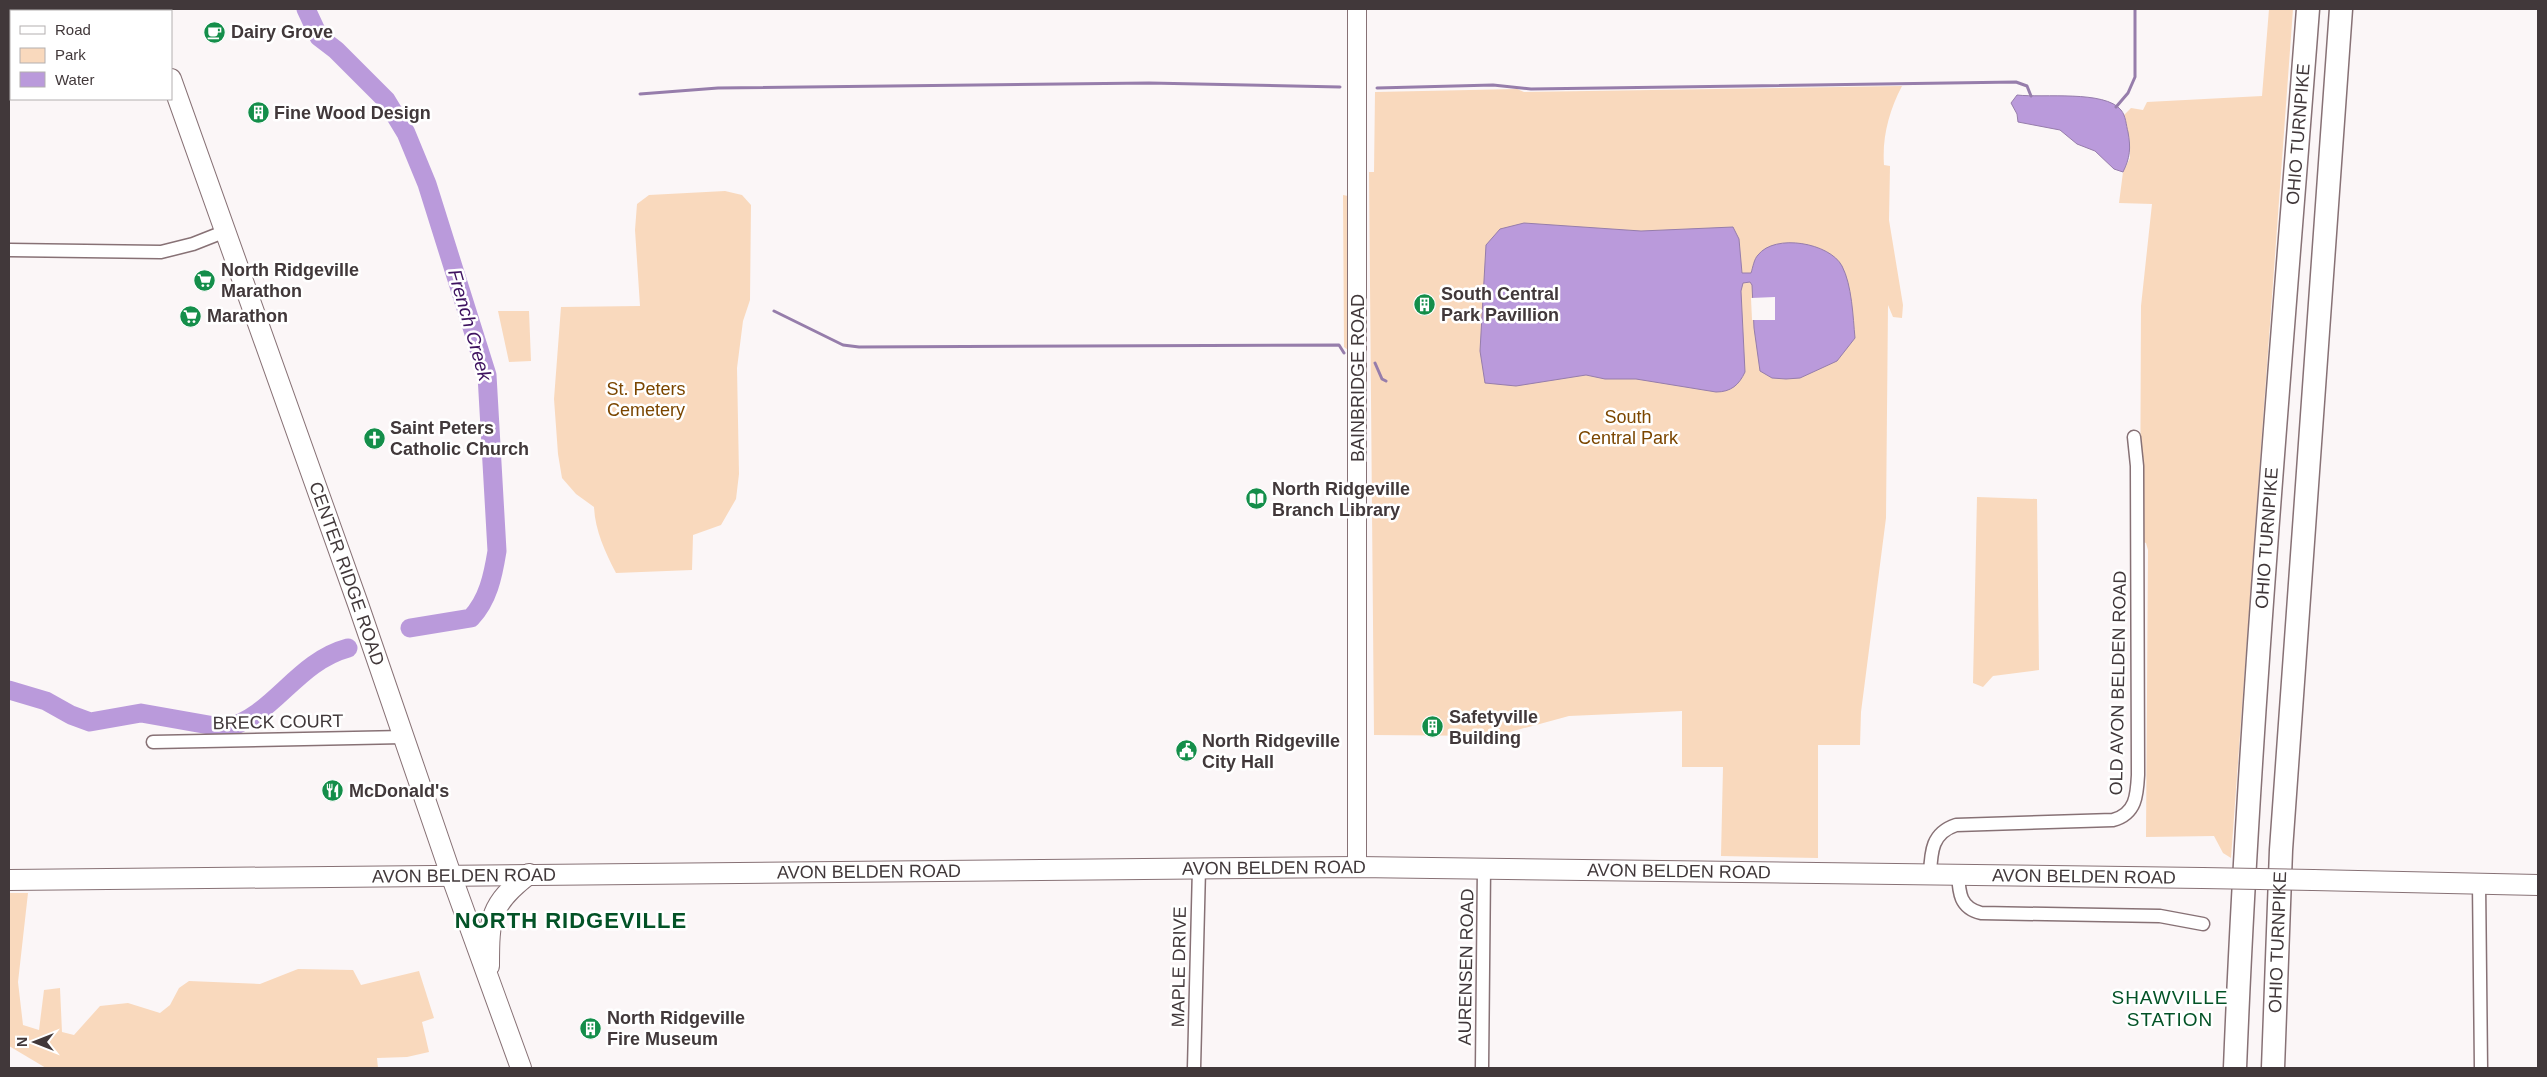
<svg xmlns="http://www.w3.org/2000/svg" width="2547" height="1077" viewBox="0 0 2547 1077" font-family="Arial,sans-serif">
<rect width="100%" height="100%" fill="#fbf6f7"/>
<path fill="#f9d9bd" d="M2269,9H2293L2231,858L2223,853L2214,836L2146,837L2148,550L2146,543L2140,541L2141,306L2152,204L2119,203L2123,172L2130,158V142L2124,115L2131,108L2143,110L2147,102L2262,96Z
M1902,86C1889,111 1882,137 1884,165L1890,166L1889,220L1903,305L1902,318L1893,317L1888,305L1886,518L1861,712L1860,745H1818V858L1721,856L1723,767H1682V711L1569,716L1495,736L1374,735L1369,172H1374L1375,92L1517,89L1524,92Z
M725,191L742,195L751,205L750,300L743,321L737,368L739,474L736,499L721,525L693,535L692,570L616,573C605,552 595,530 594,507L576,494L562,478L558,454L554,399L561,307L640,306L635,230L637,204L649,195Z
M1343,195L1348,196V350L1344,347Z
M498,311H529L531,361L509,362Z
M1977,497L2037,499L2039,670L1993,676L1983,687L1973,683Z
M9,893H28L18,982L23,1025L39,1030L44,990L60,988L62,1032L74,1035L100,1006L128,1003L160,1013L170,1005L179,988L189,981L260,984L298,969L353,970L361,985L419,971L434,1018L422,1022L429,1052L407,1057L377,1058L378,1068H46L9,1046Z"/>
<path fill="#ba9adb" stroke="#967dab" d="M2017,95C2043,98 2105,90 2121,110C2126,116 2126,125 2128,132C2131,148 2130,158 2123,172L2114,169L2095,151L2077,144L2060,130L2018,122L2017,114L2011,103Z
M1524,223L1641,231L1733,227L1739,239L1742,273H1751C1753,267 1754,259 1758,255C1775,233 1830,243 1842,266C1852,285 1853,317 1855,338L1837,361L1800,378L1786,379L1772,378L1760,371L1754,328L1752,285L1750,282L1743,283L1741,291L1745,372C1739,385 1731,392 1716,392L1636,379H1605L1586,375L1516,386L1485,383L1480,351L1486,245L1500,229Z"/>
<path fill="#fbf6f7" d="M1775,297V320H1752L1751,298Z"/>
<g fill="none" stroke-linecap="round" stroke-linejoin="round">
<path stroke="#967dab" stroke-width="3" d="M1377,88L1493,85L1531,89L2016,82L2027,86L2031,96
M640,94L718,88L1149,83L1340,87
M2116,107L2128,93L2135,77V9
M774,311L843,345L859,347L1339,345L1344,353
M1375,363L1382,379L1386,381"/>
<path stroke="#ba9adb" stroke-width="19" d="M306,9L319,37L336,50L386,100L406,133L427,184L487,375L497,551C493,576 488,600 471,618L410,628
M9,690L46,701L71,715L90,722L141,713L226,728C274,716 296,662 348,648"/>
<defs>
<path id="street" d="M9,250L161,252L193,244L226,231
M153,742L404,737
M1930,874C1931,851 1932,833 1956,825L2113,820C2136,814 2137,795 2138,775L2137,466L2134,437
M1958,874C1959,893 1960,908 1981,913L2160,916L2203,924
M2479,882L2481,1068
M1194,1068L1199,868
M1482,1068L1484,867"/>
<path id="secondary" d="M1357,9V867"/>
<g id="primary">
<path d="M148,9L149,11"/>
<path id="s1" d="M171,79L358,604L451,875L521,1068"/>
<path id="s2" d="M9,880L1357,867L2202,878"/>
<path d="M2313,880L2538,885"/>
<path d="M489,966C489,918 490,904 529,874"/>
</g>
<g id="highway">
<path id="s3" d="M2235,1068C2249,715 2281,362 2308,9"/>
<path id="s4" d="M2273,1068L2281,850L2341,9"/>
</g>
</defs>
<use href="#street" stroke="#877175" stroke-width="15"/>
<use href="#secondary" stroke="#877175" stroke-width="20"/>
<use href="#primary" stroke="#877175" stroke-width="22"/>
<use href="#highway" stroke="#877175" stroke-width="25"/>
<use href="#street" stroke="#fff" stroke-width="12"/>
<use href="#secondary" stroke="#fff" stroke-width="18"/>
<use href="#primary" stroke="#fff" stroke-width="20"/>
<use href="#highway" stroke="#fff" stroke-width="22"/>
<defs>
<path id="primary-bridge" d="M2202,878L2313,880"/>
</defs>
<use href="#primary-bridge" stroke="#877175" stroke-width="22" stroke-linecap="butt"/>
<use href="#primary-bridge" stroke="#fff" stroke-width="20"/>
</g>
<defs>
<symbol id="cafe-disc" viewBox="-11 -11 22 22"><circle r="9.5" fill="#148e4a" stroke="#fff"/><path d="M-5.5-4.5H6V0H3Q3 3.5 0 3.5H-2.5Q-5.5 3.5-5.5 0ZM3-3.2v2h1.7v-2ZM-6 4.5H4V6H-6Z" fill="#fff"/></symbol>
<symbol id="building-disc" viewBox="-11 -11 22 22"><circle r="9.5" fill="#148e4a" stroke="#fff"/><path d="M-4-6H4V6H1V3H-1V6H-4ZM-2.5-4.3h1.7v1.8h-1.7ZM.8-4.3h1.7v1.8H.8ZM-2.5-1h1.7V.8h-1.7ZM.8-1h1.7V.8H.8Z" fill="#fff"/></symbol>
<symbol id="supermarket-disc" viewBox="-11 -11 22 22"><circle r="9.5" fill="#148e4a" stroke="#fff"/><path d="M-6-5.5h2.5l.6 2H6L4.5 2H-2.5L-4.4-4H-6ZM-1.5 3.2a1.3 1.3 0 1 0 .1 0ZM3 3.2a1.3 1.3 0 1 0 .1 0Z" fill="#fff"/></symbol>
<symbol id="church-disc" viewBox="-11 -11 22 22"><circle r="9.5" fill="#148e4a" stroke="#fff"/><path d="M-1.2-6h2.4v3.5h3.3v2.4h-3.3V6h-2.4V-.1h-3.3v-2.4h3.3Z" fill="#fff"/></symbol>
<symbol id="library-disc" viewBox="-11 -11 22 22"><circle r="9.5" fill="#148e4a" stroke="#fff"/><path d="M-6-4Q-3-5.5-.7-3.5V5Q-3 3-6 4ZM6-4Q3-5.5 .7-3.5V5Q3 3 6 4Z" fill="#fff"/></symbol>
<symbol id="civic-disc" viewBox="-11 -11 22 22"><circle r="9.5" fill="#148e4a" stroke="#fff"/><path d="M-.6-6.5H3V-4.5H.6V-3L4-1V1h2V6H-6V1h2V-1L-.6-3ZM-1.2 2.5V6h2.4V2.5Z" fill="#fff"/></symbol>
<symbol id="restaurant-disc" viewBox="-11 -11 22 22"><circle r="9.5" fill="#148e4a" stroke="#fff"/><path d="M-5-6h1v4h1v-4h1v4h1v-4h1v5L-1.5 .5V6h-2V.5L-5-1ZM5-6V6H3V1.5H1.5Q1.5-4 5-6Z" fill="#fff"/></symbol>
</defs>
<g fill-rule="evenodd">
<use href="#cafe-disc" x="202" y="20" width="25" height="25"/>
<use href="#building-disc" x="246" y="100" width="25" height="25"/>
<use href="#supermarket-disc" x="192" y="268" width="25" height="25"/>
<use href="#building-disc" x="1412" y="292" width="25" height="25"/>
<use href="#supermarket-disc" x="178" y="304" width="25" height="25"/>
<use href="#church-disc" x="362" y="426" width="25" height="25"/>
<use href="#library-disc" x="1244" y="486" width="25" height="25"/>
<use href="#building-disc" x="1420" y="714" width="25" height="25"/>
<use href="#civic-disc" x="1174" y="738" width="25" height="25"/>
<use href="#restaurant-disc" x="320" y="778" width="25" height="25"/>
<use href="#building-disc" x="578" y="1016" width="25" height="25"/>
</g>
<g text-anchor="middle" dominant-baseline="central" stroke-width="5" stroke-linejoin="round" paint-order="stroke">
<g font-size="18" font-weight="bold" fill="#41383a" stroke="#fff" text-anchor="start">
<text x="231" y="32">Dairy Grove</text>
<text x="274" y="113">Fine Wood Design</text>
<text x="221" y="270">North Ridgeville<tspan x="221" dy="21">Marathon</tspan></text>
<text x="1441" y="294">South Central<tspan x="1441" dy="21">Park Pavillion</tspan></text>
<text x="207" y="316">Marathon</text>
<text x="390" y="428">Saint Peters<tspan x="390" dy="21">Catholic Church</tspan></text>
<text x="1272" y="489">North Ridgeville<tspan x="1272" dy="21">Branch Library</tspan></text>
<text x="1449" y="717">Safetyville<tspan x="1449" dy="21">Building</tspan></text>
<text x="1202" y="741">North Ridgeville<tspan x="1202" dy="21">City Hall</tspan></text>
<text x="349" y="791">McDonald's</text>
<text x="607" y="1018">North Ridgeville<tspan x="607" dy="21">Fire Museum</tspan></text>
</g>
<g font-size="18" fill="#41383a" stroke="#fff">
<text stroke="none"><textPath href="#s3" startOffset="936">OHIO TURNPIKE</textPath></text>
<text transform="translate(1358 378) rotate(-90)">BAINBRIDGE ROAD</text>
<text stroke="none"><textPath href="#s3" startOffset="531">OHIO TURNPIKE</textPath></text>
<text stroke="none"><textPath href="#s1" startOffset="525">CENTER RIDGE ROAD</textPath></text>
<text transform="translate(2118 683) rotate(-89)">OLD AVON BELDEN ROAD</text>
<text transform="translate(278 722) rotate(-1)">BRECK COURT</text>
<text stroke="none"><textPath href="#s2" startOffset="1265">AVON BELDEN ROAD</textPath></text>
<text stroke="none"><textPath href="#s2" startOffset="1670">AVON BELDEN ROAD</textPath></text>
<text stroke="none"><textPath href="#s2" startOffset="860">AVON BELDEN ROAD</textPath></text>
<text stroke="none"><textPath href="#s2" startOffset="455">AVON BELDEN ROAD</textPath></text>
<text stroke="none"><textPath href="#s2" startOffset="2075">AVON BELDEN ROAD</textPath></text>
<text stroke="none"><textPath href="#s4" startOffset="126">OHIO TURNPIKE</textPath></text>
<text transform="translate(1179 967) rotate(-89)">MAPLE DRIVE</text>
<text transform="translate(1466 967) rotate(-89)">AURENSEN ROAD</text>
</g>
<g font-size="18" fill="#7b4600" stroke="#fff">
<text x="646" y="389">St. Peters<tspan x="646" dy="21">Cemetery</tspan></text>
<text x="1628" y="417">South<tspan x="1628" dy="21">Central Park</tspan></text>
</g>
<g font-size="19" font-style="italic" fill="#3f1360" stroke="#fff">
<text transform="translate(470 325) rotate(74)">French Creek</text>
</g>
<g font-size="19" letter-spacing="1" fill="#035327" stroke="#fff">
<text x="2170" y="997">SHAWVILLE<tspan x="2170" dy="22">STATION</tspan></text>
</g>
<g font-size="22" font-weight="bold" letter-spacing="1" fill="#035327" stroke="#fff">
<text x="571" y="920">NORTH RIDGEVILLE</text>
</g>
</g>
<rect width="2547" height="1077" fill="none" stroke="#41383a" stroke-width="20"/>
<rect x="10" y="10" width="162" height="90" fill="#ffffff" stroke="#b3afb0"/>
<rect x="20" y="26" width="25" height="8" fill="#ffffff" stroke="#b3afb0"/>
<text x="55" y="35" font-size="15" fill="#41383a">Road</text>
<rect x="20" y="48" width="25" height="15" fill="#f9d9bd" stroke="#b3afb0"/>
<text x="55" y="60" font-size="15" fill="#41383a">Park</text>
<rect x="20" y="72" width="25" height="15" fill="#ba9adb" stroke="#b3afb0"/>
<text x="55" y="85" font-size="15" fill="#41383a">Water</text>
<g transform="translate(35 1042) rotate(270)" stroke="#ffffff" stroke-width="4" paint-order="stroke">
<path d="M0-4L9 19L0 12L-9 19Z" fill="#41383a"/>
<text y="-8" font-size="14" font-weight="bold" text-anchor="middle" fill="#41383a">N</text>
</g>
</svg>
